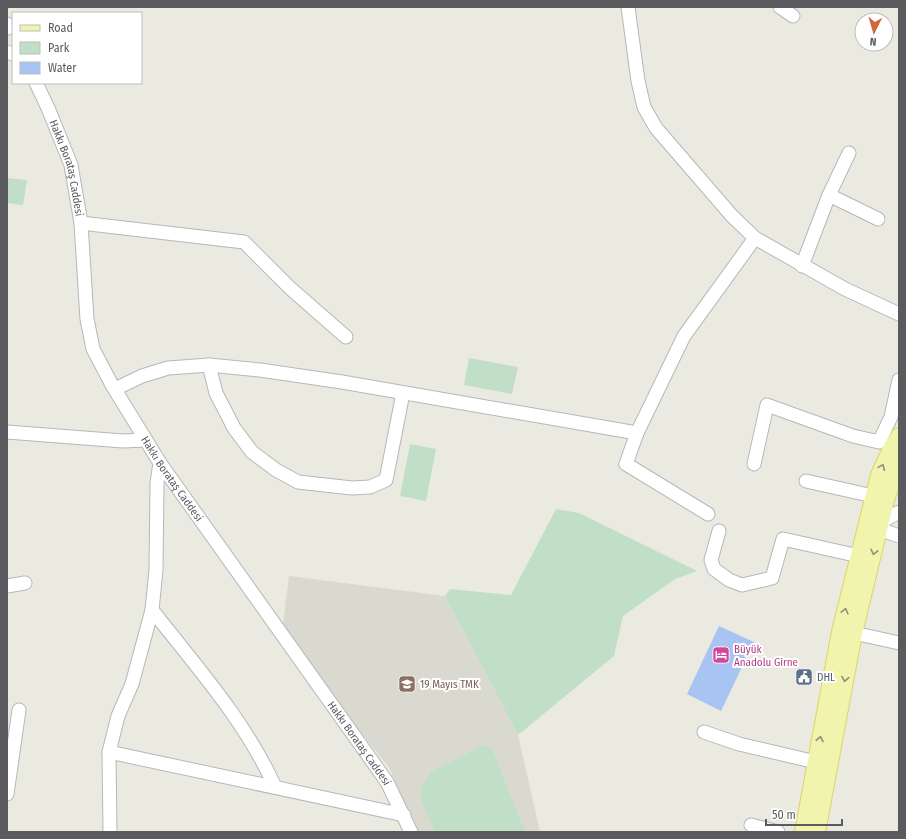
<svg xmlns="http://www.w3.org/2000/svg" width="906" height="839" viewBox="0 0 906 839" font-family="'Fira Sans Condensed',sans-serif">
<rect width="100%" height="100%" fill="#eaeae1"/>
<path fill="#dad9cf" d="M289,576L445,596L518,735L540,832H417L390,769L282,633Z"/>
<path fill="#c0dfc6" d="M7,178L27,180L23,205L7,203Z
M469,358L518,367L512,394L464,385Z
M410,444L436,449L426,501L400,496Z
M556,509L579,513L697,571L675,579L623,616L614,656L518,735L445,596L450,589L511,595Z
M484,745L491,747L525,832H435L421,800L422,787L431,772Z"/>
<path fill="#a8c4f3" d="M719,626L754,642L721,711L687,694Z"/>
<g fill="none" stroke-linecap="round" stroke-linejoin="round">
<defs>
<g id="minor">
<path d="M628,7L638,81L644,107L656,128L732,216L755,238L845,289L899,314"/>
<path d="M780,7L793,16"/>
<path d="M7,24L8,28"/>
<path d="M7,52L13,54"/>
<path id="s1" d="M36,83L48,108L71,165L81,223L87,319L93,349L112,385L160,463L387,782L411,832"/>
<path d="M829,195L878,219"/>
<path d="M81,223L244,242L290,288L346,337"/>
<path d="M802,266L829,195L849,153"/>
<path d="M209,365L216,393L234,428L252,452L276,470L298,482L352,488L370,487L386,480L403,393"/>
<path d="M115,389L142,376L168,368L209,365L260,370L342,382L637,433"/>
<path d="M7,432L123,441L146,440"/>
<path d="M754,464L767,405L853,436L879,442L891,417L899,380"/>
<path d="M806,481L873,496"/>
<path d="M708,514L626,464L637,433L684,336L755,238"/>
<path d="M881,522L899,512"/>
<path d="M879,529L899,536"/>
<path d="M719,531L711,560L714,569L729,580L742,585L772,578L783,539L859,556"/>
<path d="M7,586L25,583"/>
<path d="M152,610C196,666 246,722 275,787"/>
<path d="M854,633L899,643"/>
<path d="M704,732L739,744L816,762"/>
<path d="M109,752L404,815"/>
<path d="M7,794L19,710"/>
<path d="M751,825L778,832"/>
<path d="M110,832L109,752L118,716L132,684L152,610L156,570L157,483L160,463"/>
</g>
<path id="major" d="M803,832L840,632L879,475L890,451L899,436
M817,832L854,633L886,500L899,461"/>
</defs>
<use href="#minor" stroke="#b6b7bc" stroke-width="15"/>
<use href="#major" stroke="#ded366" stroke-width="18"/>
<use href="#minor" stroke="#fff" stroke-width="13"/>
<use href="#major" stroke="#f1f4ac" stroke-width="16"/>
</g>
<defs><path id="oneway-chevron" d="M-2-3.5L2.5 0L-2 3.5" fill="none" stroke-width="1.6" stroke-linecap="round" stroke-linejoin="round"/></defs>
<g stroke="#8e917a">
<use href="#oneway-chevron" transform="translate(882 467) rotate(-66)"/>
<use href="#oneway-chevron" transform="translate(874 552) rotate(104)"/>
<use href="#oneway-chevron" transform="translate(845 611) rotate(-76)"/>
<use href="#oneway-chevron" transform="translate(845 679) rotate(100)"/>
<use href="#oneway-chevron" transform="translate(820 739) rotate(-79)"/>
</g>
<defs>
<symbol id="hotel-square" viewBox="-11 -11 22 22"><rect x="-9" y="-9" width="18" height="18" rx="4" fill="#d1479c" stroke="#fff"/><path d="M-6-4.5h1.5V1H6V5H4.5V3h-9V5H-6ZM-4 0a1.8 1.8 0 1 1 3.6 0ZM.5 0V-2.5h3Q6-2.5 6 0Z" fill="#fff"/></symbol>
<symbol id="civic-square" viewBox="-11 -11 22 22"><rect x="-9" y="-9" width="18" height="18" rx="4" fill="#5c6f8a" stroke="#fff"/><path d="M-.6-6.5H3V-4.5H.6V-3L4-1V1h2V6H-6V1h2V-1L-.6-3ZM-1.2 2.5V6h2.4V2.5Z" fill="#fff"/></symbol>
<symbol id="school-square" viewBox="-11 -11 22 22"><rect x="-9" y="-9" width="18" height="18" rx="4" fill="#8d6e63" stroke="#fff"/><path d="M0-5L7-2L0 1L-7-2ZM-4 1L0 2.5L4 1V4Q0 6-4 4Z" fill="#fff"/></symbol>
</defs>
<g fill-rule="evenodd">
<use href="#hotel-square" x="711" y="645" width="20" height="20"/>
<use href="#civic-square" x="794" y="667" width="20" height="20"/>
<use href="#school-square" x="397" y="674" width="20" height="20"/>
</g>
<g text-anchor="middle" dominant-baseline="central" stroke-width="4" stroke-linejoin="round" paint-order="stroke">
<g font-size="11" fill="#595b5f" stroke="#fff">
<text stroke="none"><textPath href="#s1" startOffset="91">Hakkı Borataş Caddesi</textPath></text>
<text stroke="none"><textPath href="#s1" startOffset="427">Hakkı Borataş Caddesi</textPath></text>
<text stroke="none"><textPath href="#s1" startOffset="751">Hakkı Borataş Caddesi</textPath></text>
</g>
<g font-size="11" fill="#b23c85" stroke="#fff" text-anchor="start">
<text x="734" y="649">Büyük<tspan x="734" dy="13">Anadolu Girne</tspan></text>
</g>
<g font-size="11" fill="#4e5e75" stroke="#fff" text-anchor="start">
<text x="817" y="677">DHL</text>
</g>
<g font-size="11" fill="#785e54" stroke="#fff" text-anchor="start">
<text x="420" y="684">19 Mayıs TMK</text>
</g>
</g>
<rect width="906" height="839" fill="none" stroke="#595b5f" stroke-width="16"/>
<rect x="12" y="12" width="130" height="72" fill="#ffffff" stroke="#bdbdbf"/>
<rect x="20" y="25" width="20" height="6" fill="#f1f4ac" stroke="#bdbdbf"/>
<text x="48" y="32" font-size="12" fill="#595b5f">Road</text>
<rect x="20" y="42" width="20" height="12" fill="#c0dfc6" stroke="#bdbdbf"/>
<text x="48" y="52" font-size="12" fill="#595b5f">Park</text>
<rect x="20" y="62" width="20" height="12" fill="#a8c4f3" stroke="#bdbdbf"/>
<text x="48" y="72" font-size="12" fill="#595b5f">Water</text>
<g transform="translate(874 32) rotate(185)"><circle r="19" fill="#ffffff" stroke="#bdbdbf"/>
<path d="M0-3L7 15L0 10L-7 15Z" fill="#d1673f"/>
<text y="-6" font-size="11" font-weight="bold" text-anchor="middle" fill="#595b5f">N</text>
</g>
<path d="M766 819v6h76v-6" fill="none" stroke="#595b5f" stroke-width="2"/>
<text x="772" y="819" font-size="12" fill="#595b5f" stroke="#ffffff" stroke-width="3" paint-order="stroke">50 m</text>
</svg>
